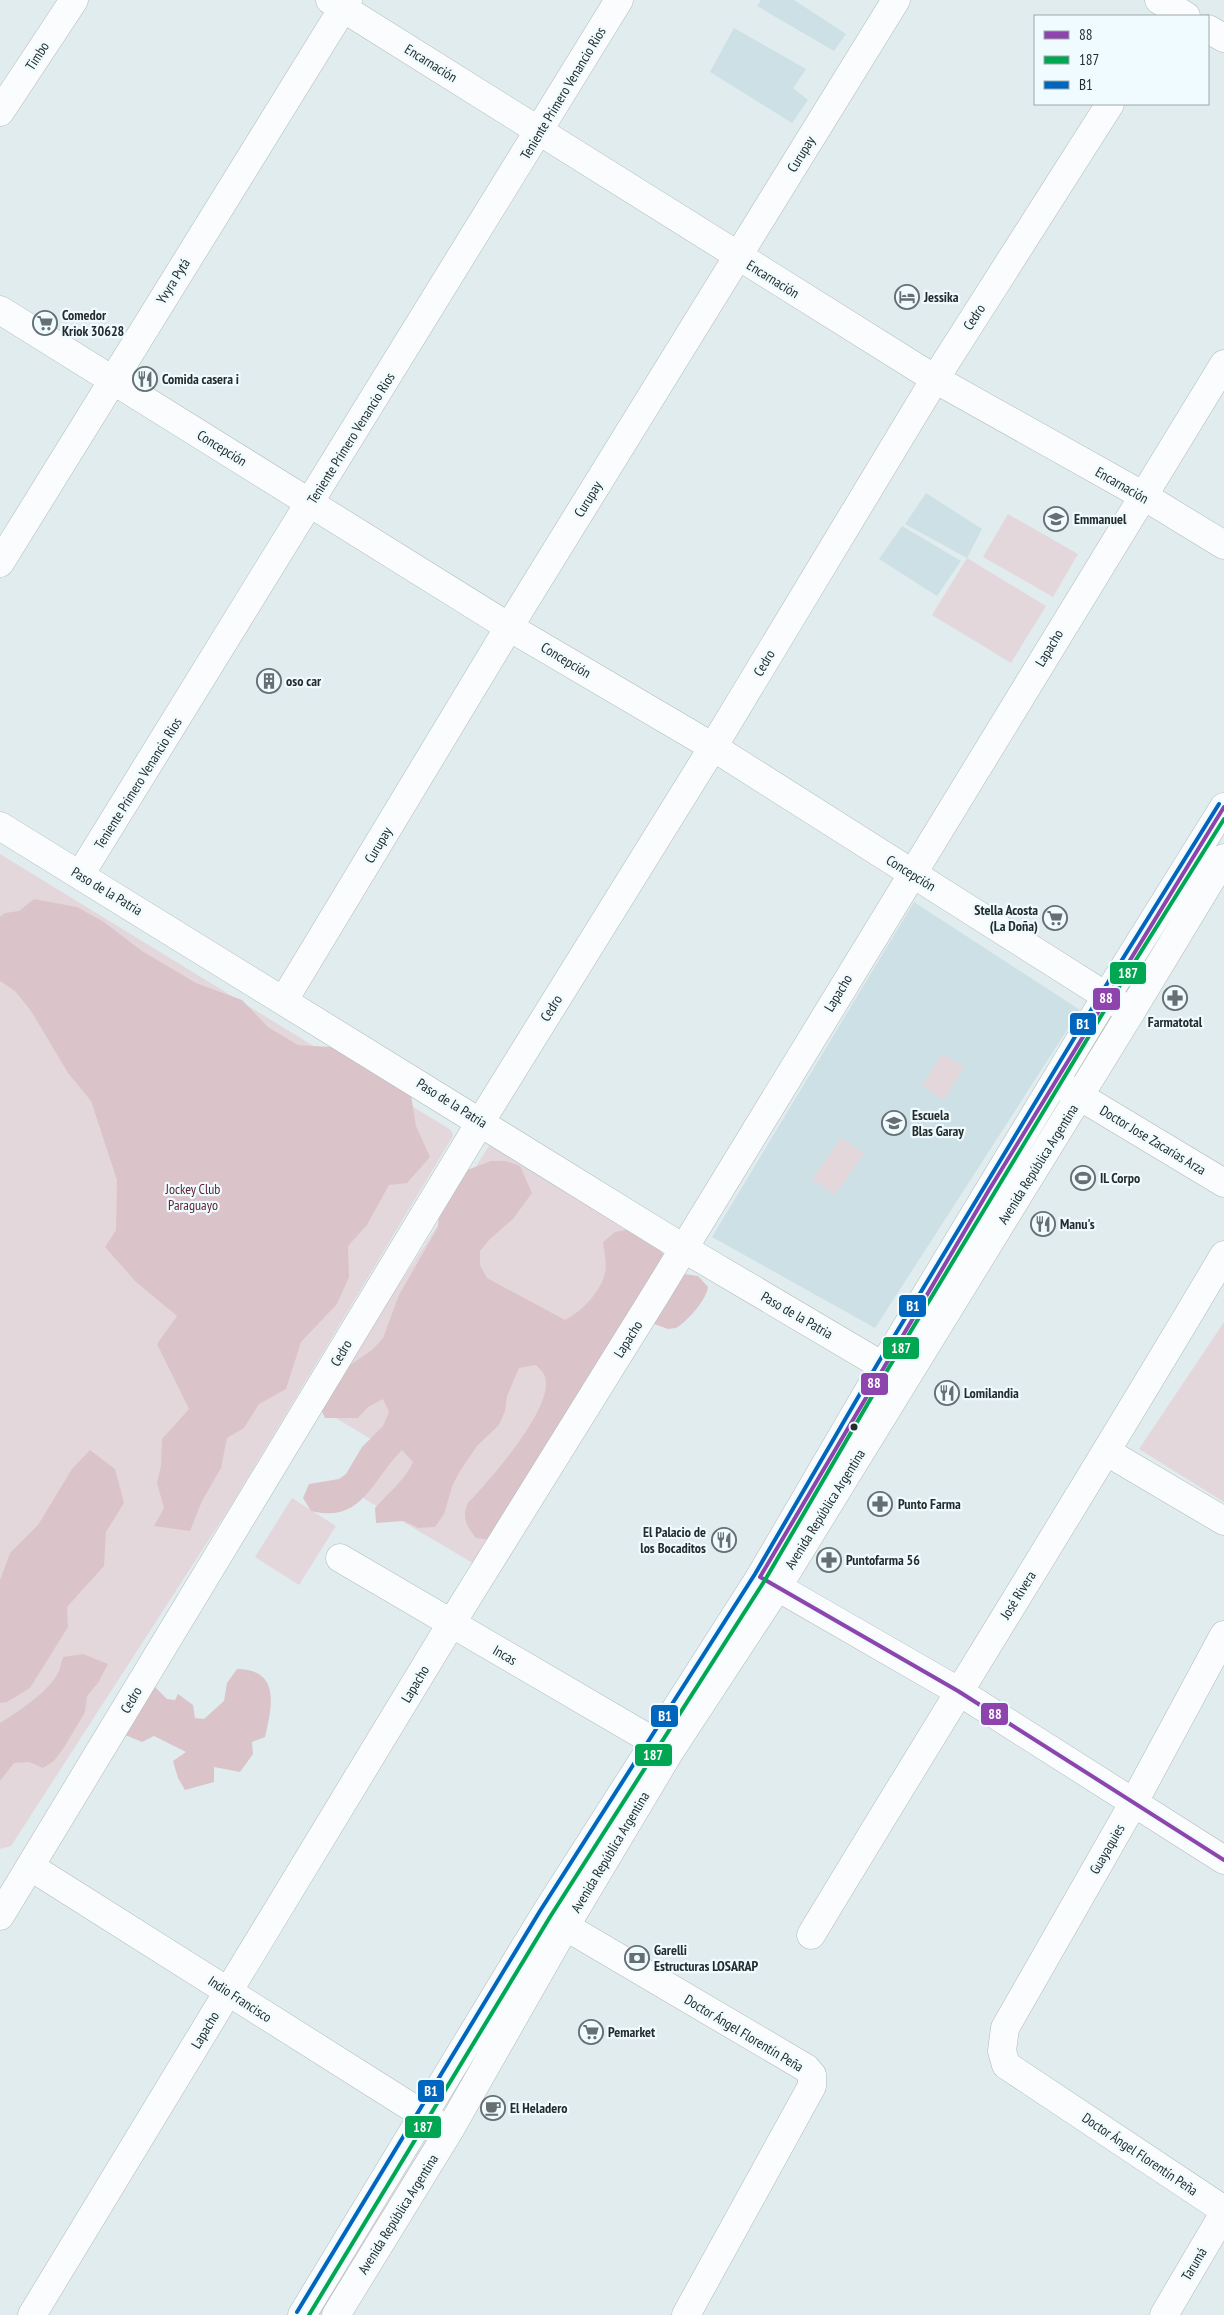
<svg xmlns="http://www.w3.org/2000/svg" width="1224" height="2315" viewBox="0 0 1224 2315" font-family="'PT Sans Narrow',sans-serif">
<rect width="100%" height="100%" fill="#e1ecef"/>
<path fill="#cce0e5" d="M761,0H794L846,34L834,51L757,6Z
M734,28L806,69L793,88L808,100L792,123L710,72Z
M926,493L982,529L967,558L905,524Z
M902,526L961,561L937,596L879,559Z
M914,902L1080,1010L875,1328L712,1237Z"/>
<path fill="#e4d7db" d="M1008,514L1078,554L1053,597L983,557Z
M967,558L1046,606L1011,663L932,615Z
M0,854L451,1130L453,1136L230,1507L11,1846L0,1849Z
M942,1054L964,1067L944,1100L922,1086Z
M841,1138L864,1153L835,1195L812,1179Z
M491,1143L663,1254L481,1568L358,1495L384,1447L319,1408Z
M1224,1322V1502L1139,1449Z
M292,1498L336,1526L299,1585L255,1557Z
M428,2139L323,2315H318L426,2140Z"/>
<path fill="#dac4ca" d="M34,899L77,907L104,922L142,951L196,983L242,1000L268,1027L298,1045L347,1048L408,1076L416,1126L430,1157L407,1183L389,1185L367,1225L348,1246L349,1277L337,1304L301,1342L286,1389L259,1404L244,1428L227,1438L221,1468L202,1501L190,1531L154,1526L164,1508L157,1483L161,1466L162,1439L189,1409L157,1344L177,1316L136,1282L105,1247L116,1230L117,1180L91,1101L68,1073L31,1011L15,991L0,981V917L5,913L19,911Z
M491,1161H506L520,1166L532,1193L513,1219L490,1239L480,1251V1265L487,1278L565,1320C582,1311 600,1293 605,1273C607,1264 604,1252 603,1242L615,1232L630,1229L655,1242L663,1254L662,1270L491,1540L476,1538C467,1527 461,1517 468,1503C488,1482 555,1407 545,1377C544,1373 539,1368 536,1365L519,1368L507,1396L505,1411L499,1425L477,1446L460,1471L453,1484L444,1514L435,1527L418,1528L404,1521L376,1523L375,1508C388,1493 405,1480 413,1462L402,1450C372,1480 362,1524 311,1511L303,1498L309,1484L339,1479L346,1474L362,1447L383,1426L389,1412L383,1399L368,1407L358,1418H325L319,1405L346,1368L372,1350L383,1338L399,1295L438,1227L439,1212L459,1173Z
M684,1274L698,1276L708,1287C707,1299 687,1322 676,1328L668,1329L654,1324L650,1321Z
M90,1450L115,1469L124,1503L106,1532L104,1566L67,1607L68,1627L30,1688L7,1702L0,1703V1580L10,1553L38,1525L72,1469Z
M83,1654L108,1664L98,1683L87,1696L85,1712L65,1746L54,1761L43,1768L29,1762L14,1763L0,1781V1723C18,1712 46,1693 57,1675C60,1670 61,1663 63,1657Z
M237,1669C281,1669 272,1707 265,1737L252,1742L253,1754L240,1772L214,1767V1782L185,1790L178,1778L173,1761L186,1752L154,1736L142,1742L123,1734L154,1686L167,1699L175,1700L178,1694L193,1705L195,1718L204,1719L224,1701L227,1683Z"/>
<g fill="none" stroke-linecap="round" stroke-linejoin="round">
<defs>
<path id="minor" d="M330,0L935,379L1142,495L1224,545
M1159,0L1186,16
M1208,29L1224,38
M0,112L74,0
M0,310L509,627L713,747L1131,1012
M0,563L348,0
M0,826L683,1248L903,1378
M80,875L619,0
M284,1000L509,627L896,0
M1056,1082L1224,1183
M1107,1452L1224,1521
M340,1558L670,1751
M760,1577L958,1691L1224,1860
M1224,1635L1134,1802L1005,2028L1002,2051L1006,2065L1224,2210
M31,1867L449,2131
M546,1915L806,2068L812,2075V2086L686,2315
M0,1916L481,1121L713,747L935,379L1110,104
M811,1935C948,1708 1089,1483 1224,1255
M32,2315L451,1624L656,1294L1224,364
M1164,2315L1224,2213"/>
<path id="highway" d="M302,2315L545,1914L760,1577L883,1366L1107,995L1224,807
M336,2315L449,2131L565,1927L670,1751L777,1588L1131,1012L1224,858"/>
</defs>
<use href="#minor" stroke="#b1babc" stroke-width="29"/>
<use href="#highway" stroke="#b1babc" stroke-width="29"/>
<use href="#minor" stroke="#fafcfd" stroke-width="28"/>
<use href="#highway" stroke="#fafcfd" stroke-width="28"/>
<defs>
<path id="bus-1" d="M760,1577L989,1190L1224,807
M760,1577L958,1691L1224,1860"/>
<path id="bus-2" d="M309,2315L550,1917L765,1580L888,1369L1112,998L1224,819"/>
<path id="bus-3" d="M297,2312L540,1911L755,1574L878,1363L1102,992L1219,804"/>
</defs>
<use href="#bus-1" stroke="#effbfe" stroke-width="8"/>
<use href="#bus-2" stroke="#effbfe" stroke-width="8"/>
<use href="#bus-3" stroke="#effbfe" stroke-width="8"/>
<use href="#bus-1" stroke="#8e44ad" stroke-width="4"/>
<use href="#bus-2" stroke="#00a651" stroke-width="4"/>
<use href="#bus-3" stroke="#0065bd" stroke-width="4"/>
</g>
<defs>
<symbol id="hotel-ring" viewBox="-11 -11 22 22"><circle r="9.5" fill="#effbfe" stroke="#666f71" stroke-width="1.5"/><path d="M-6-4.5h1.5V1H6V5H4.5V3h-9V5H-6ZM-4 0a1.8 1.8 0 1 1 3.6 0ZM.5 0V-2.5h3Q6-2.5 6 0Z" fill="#666f71"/></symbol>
<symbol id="supermarket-ring" viewBox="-11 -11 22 22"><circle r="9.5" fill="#effbfe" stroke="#666f71" stroke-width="1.5"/><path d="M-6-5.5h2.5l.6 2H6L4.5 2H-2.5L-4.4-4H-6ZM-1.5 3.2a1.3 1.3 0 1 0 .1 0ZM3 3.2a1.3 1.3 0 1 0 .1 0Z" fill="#666f71"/></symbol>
<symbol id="restaurant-ring" viewBox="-11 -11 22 22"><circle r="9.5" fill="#effbfe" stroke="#666f71" stroke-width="1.5"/><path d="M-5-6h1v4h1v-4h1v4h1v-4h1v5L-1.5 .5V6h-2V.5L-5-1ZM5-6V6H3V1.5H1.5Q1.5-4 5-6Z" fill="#666f71"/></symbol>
<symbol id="school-ring" viewBox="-11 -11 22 22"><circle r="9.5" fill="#effbfe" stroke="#666f71" stroke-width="1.5"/><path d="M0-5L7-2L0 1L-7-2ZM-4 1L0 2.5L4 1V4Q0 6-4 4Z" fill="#666f71"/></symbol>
<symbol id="building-ring" viewBox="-11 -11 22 22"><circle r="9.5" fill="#effbfe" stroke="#666f71" stroke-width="1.5"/><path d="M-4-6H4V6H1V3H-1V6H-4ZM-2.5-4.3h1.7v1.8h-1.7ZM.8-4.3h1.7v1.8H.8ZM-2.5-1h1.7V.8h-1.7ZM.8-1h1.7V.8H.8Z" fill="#666f71"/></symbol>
<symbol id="pharmacy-ring" viewBox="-11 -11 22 22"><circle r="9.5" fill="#effbfe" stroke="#666f71" stroke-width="1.5"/><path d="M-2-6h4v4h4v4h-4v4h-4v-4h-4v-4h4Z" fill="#666f71"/></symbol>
<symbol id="stadium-ring" viewBox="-11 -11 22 22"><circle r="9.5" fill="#effbfe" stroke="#666f71" stroke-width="1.5"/><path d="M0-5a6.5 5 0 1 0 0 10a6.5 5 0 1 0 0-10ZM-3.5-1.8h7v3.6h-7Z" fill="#666f71"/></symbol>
<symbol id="bank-ring" viewBox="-11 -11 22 22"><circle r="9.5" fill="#effbfe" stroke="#666f71" stroke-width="1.5"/><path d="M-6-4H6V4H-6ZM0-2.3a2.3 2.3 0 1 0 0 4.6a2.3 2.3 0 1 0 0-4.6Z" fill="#666f71"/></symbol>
<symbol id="cafe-ring" viewBox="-11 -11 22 22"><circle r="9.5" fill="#effbfe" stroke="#666f71" stroke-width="1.5"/><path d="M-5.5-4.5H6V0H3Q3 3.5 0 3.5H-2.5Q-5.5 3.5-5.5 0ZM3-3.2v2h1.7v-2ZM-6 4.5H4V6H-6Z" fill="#666f71"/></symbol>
</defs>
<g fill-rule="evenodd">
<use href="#hotel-ring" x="893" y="283" width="28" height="28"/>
<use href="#supermarket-ring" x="31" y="309" width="28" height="28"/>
<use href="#restaurant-ring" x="131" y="365" width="28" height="28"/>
<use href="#school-ring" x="1042" y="505" width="28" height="28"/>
<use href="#building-ring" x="255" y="667" width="28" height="28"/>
<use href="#supermarket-ring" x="1041" y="904" width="28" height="28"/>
<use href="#pharmacy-ring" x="1161" y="984" width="28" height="28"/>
<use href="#school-ring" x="880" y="1109" width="28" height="28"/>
<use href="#stadium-ring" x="1069" y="1164" width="28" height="28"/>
<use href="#restaurant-ring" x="1029" y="1210" width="28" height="28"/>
<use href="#restaurant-ring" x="933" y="1379" width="28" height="28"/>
<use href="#pharmacy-ring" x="866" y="1490" width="28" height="28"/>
<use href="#restaurant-ring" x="710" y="1526" width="28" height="28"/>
<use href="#pharmacy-ring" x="815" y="1546" width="28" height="28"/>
<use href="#bank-ring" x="623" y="1944" width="28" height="28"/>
<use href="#supermarket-ring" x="577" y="2018" width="28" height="28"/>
<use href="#cafe-ring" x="479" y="2094" width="28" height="28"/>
</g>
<circle fill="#242c2d" stroke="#effbfe" stroke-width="2" cx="854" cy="1427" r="4.5"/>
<g text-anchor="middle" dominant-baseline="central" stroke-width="4.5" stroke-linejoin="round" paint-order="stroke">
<g font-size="14" fill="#242c2d" stroke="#effbfe">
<text transform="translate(37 56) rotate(-57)">Timbo</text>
<text transform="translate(431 63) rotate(32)">Encarnación</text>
<text transform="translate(563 93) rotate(-59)">Teniente Primero Venancio Rios</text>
<text transform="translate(801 154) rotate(-58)">Curupay</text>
<text transform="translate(773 279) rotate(32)">Encarnación</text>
<text transform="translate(173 281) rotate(-58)">Yvyra Pytá</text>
<text transform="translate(974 317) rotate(-57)">Cedro</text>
<text transform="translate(351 438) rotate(-58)">Teniente Primero Venancio Rios</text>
<text transform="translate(222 448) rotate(32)">Concepción</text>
<text transform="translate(1122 485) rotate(30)">Encarnación</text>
<text transform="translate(588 499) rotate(-58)">Curupay</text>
<text transform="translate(1049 648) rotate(-59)">Lapacho</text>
<text transform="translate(566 660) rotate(31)">Concepción</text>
<text transform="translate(764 663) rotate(-59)">Cedro</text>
<text transform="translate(138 783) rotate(-58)">Teniente Primero Venancio Rios</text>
<text transform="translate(378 845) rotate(-59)">Curupay</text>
<text transform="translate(911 873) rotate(32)">Concepción</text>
<text transform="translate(107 891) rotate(31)">Paso de la Patria</text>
<text transform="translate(838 993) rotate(-59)">Lapacho</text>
<text transform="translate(551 1008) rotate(-58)">Cedro</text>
<text transform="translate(452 1103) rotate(32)">Paso de la Patria</text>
<text transform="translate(1153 1140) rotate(31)">Doctor Jose Zacarías Arza</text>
<text transform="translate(1038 1164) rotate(-58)">Avenida República Argentina</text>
<text transform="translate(797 1315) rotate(30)">Paso de la Patria</text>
<text transform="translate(628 1339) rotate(-58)">Lapacho</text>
<text transform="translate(341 1353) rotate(-59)">Cedro</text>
<text transform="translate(825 1509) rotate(-58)">Avenida República Argentina</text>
<text transform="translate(1018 1595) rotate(-58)">José Rivera</text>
<text transform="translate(505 1655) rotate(30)">Incas</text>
<text transform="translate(415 1684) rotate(-59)">Lapacho</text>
<text transform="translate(131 1700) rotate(-59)">Cedro</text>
<text transform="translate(1107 1849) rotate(-60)">Guayaquies</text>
<text transform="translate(610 1852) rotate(-59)">Avenida República Argentina</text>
<text transform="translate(240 1999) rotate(33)">Indio Francisco</text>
<text transform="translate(205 2030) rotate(-59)">Lapacho</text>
<text transform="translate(744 2033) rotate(31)">Doctor Ángel Florentín Peña</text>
<text transform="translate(1140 2154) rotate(34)">Doctor Ángel Florentín Peña</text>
<text transform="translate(398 2214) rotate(-58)">Avenida República Argentina</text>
<text transform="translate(1194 2264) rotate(-59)">Tarumá</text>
</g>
<g font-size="14" font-weight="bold" fill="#242c2d" stroke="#effbfe" text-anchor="start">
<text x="924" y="297">Jessika</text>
<text x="62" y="315">Comedor<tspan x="62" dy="16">Kriok 30628</tspan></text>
<text x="162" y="379">Comida casera i</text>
<text x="1074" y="519">Emmanuel</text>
<text x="286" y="681">oso car</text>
<text x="1038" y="910" text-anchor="end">Stella Acosta<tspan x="1038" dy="16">(La Doña)</tspan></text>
<text x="1175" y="1022" text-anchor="middle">Farmatotal</text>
<text x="912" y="1115">Escuela<tspan x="912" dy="16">Blas Garay</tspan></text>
<text x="1100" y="1178">IL Corpo</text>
<text x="1060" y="1224">Manu's</text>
<text x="964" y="1393">Lomilandia</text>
<text x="898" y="1504">Punto Farma</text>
<text x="706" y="1532" text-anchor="end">El Palacio de<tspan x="706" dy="16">los Bocaditos</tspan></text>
<text x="846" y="1560">Puntofarma 56</text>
<text x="654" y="1950">Garelli<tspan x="654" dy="16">Estructuras LOSARAP</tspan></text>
<text x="608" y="2032">Pemarket</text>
<text x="510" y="2108">El Heladero</text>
</g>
<g font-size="14" fill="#5c1f2f" stroke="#effbfe">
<text x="193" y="1189">Jockey Club<tspan x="193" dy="16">Paraguayo</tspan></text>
</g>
</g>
<g stroke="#effbfe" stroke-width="2">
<rect x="1109" y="961" width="38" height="24" rx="5" fill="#00a651"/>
<rect x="1092" y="987" width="29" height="24" rx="5" fill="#8e44ad"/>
<rect x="1069" y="1012" width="28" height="24" rx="5" fill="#0065bd"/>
<rect x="898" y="1294" width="29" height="24" rx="5" fill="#0065bd"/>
<rect x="882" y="1336" width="38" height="24" rx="5" fill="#00a651"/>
<rect x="860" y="1372" width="29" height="24" rx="5" fill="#8e44ad"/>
<rect x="980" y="1702" width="29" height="24" rx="5" fill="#8e44ad"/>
<rect x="650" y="1704" width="29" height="24" rx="5" fill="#0065bd"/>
<rect x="634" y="1743" width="39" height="24" rx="5" fill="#00a651"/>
<rect x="417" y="2079" width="28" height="24" rx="5" fill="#0065bd"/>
<rect x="404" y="2115" width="38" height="24" rx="5" fill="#00a651"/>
</g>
<g font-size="14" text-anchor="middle" font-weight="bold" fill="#fff">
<text x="1128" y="978">187</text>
<text x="1106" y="1003">88</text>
<text x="1083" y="1029">B1</text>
<text x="913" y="1311">B1</text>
<text x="901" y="1353">187</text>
<text x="874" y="1388">88</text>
<text x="995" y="1719">88</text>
<text x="665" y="1721">B1</text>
<text x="653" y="1760">187</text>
<text x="431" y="2096">B1</text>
<text x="423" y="2132">187</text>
</g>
<rect x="1034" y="15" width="175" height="90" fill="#effbfe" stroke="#9ea8aa"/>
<rect x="1044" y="31" width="25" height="8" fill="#8e44ad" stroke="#9ea8aa"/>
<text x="1079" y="40" font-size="15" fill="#242c2d">88</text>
<rect x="1044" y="56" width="25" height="8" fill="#00a651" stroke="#9ea8aa"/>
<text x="1079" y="65" font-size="15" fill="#242c2d">187</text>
<rect x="1044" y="81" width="25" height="8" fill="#0065bd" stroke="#9ea8aa"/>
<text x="1079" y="90" font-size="15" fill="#242c2d">B1</text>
</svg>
